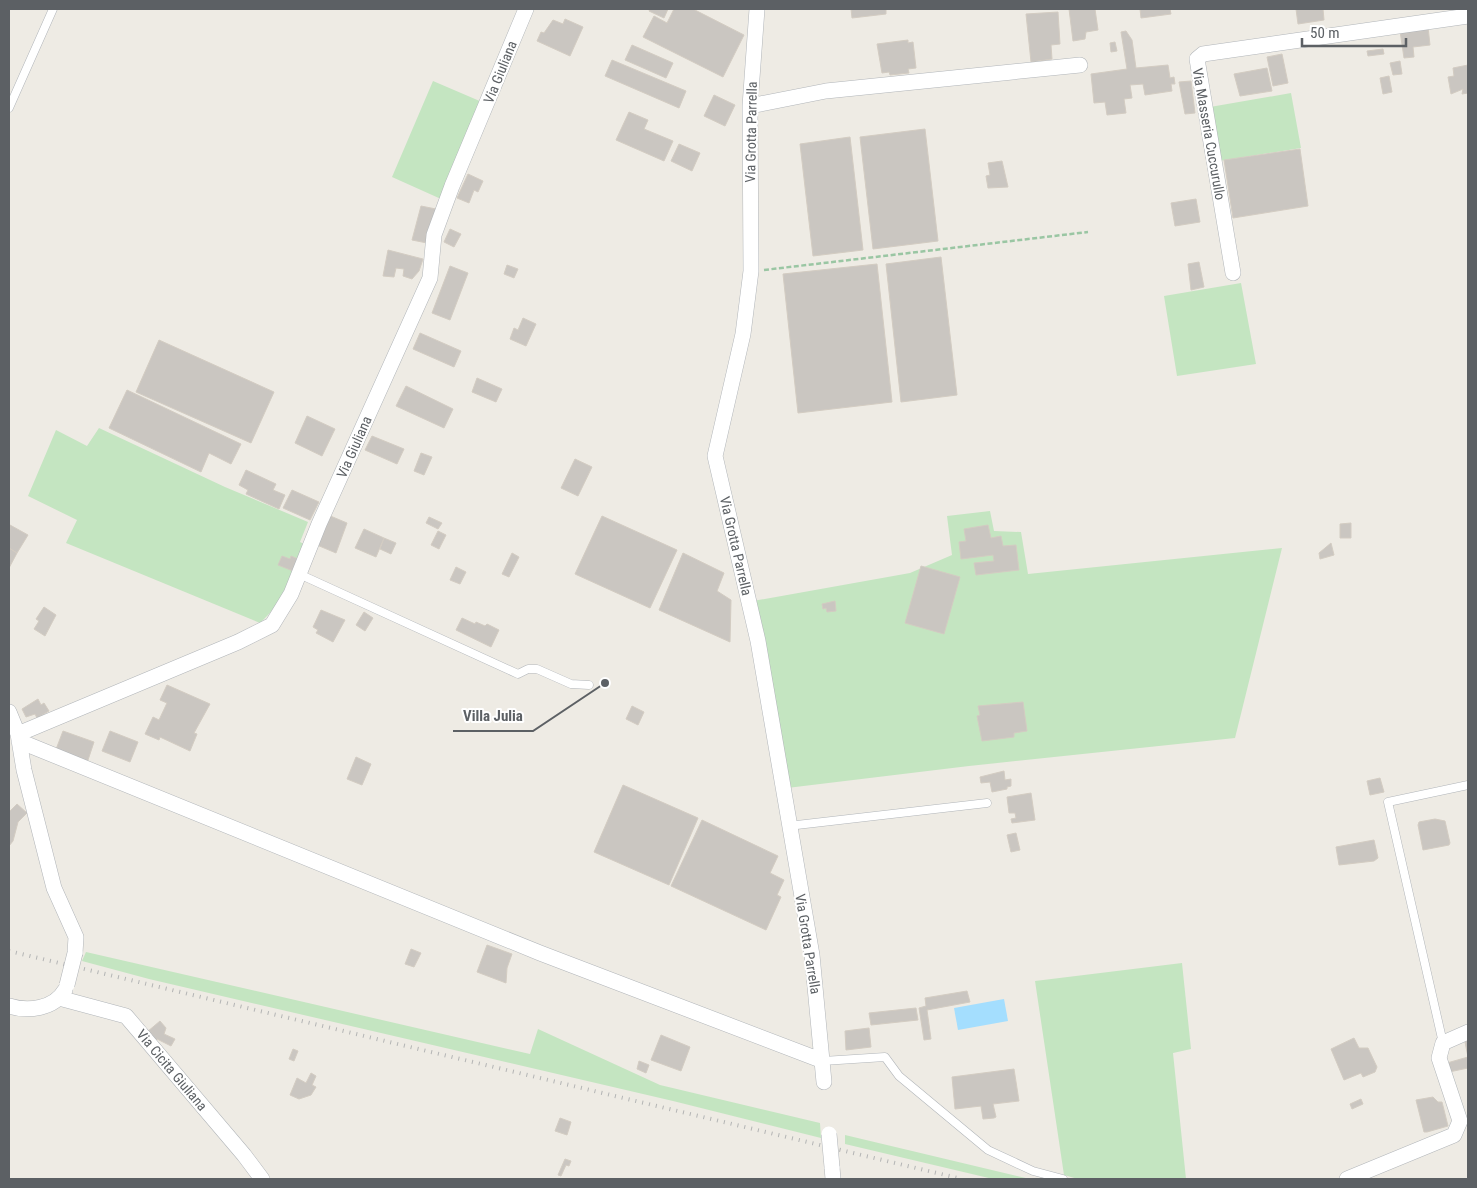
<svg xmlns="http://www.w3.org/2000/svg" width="1477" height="1188" viewBox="0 0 1477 1188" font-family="'Roboto Condensed',sans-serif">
<rect width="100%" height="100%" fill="#eeebe4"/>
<path fill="#c4e5c1" d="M433,81L482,102L441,199L392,177Z
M1291,93L1301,148L1219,161L1210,107Z
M1241,283L1256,364L1177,376L1164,296Z
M99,428L225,487L308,522L300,542L304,544C294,572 283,603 260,623L66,543L77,520L28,496L56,430L87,446Z
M990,511L994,531L1021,532L1028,574L1282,548L1235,738L969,766L787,788L753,601L910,573L952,555L947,516Z
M86,952L530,1054L538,1029L660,1085L820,1123L821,1138L673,1101L149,979L82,961Z
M1182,963L1191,1049L1173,1053L1186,1179H1078L1064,1175L1035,981Z
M845,1135L1030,1179H993L845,1144Z"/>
<path fill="#a4defe" d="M1004,999L1008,1021L958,1030L954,1008Z"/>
<path fill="#cac6c1" stroke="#d3ccc2" d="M650,9H668L664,18L649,11Z
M674,9H693L744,35L723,77L643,37L654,16L667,23Z
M851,9H886V14L852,18Z
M1069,9H1095L1098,30L1086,32L1085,39L1073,41Z
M1140,9H1170L1171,14L1141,18Z
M1296,9H1323L1324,20L1298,24Z
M1058,12L1060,44L1051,45L1052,59L1031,62L1026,14Z
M565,19L583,27L570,56L537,41L541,32L544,33L553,20L563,24Z
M1428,27L1430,45L1413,47L1414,57L1404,58L1400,31Z
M1126,31L1132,40L1136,68L1168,65L1170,78L1174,77L1175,84H1171L1172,91L1145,95L1143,84L1130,85L1132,98L1124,99L1126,113L1107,115L1105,102L1094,103L1091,74L1127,69L1121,32Z
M908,40V43L913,42L916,68L908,69L909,73L890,75L889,72L882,73L877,44Z
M1115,42L1117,51L1111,52L1110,43Z
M632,45L673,63L666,78L625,60Z
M1383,49L1384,54L1368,56L1367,51Z
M1282,54L1288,83L1273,86L1267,57Z
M612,60L686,91L679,108L605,76Z
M1400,61L1402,74L1393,75L1390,63Z
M1468,65V93L1462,94L1463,89L1451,94L1448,77L1454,76L1453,68Z
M1267,68L1272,91L1240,96L1234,74Z
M1389,76L1392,92L1383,94L1380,78Z
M1191,81L1195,113L1185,114L1179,82Z
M714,95L735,105L725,126L704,116Z
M629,112L648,120L644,129L673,141L664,161L616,140Z
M925,129L938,241L873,249L860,137Z
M850,137L863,250L813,256L800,144Z
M679,144L700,153L692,171L671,161Z
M1300,149L1308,206L1233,218L1224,160Z
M1002,161L1008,187L988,188L986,176L990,175L988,163Z
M468,174L483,181L478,192L474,190L469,203L457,198Z
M1196,199L1200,222L1175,226L1171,203Z
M421,206L436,209L427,243L412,240Z
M450,229L461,234L454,247L444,242Z
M388,250L423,259L419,271L412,279L403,276L404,269L396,268L394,277L383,276Z
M941,257L957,395L901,402L886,264Z
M1199,262L1204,287L1191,290L1188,264Z
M877,264L892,402L798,413L783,274Z
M507,265L518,269L514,278L504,274Z
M450,266L468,273L450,320L432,313Z
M523,318L536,324L526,346L510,339L514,328L518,330Z
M420,333L461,351L454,367L413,349Z
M159,340L274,392L251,443L136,392Z
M477,378L502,389L496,402L472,392Z
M406,386L453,409L444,428L396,406Z
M127,390L241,444L231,464L209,453L201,472L109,428Z
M307,416L335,429L322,456L295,443Z
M372,436L404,449L397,464L365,450Z
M421,453L432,457L424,475L414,471Z
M575,459L592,467L578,496L561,488Z
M246,470L276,484L273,490L285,495L279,509L246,494L248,490L239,485Z
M292,490L319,502L310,520L283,508Z
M328,515L347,523L336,553L317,545Z
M602,516L677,550L650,608L575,574Z
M429,517L442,523L438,529L426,523Z
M1351,523V538H1340V524Z
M10,525L28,535L17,553L9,548Z
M988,525L991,538L1001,536L1003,546L1016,545L1019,570L976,575L974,563L994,561L993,555L961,559L959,542L966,541L964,529Z
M364,529L384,538L376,557L355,548Z
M438,531L446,535L439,549L431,545Z
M384,538L396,543L391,554L380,549Z
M1331,543L1334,555L1320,559L1319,553Z
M9,548L17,553L9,568Z
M512,553L519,557L509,577L502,574Z
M683,553L724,573L717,591L731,600L730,642L659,610Z
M282,556L290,559L291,556L298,559L293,571L278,565Z
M921,566L960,577L944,634L905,623Z
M456,567L466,572L460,584L450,580Z
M835,601L836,611L827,612L826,608L823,609L822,604Z
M44,607L56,615L45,636L34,629L39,621L36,619Z
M321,610L345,620L333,642L316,633L318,630L313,627Z
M364,612L373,618L365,631L356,625Z
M462,618L475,624L476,622L485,626L487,624L499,630L491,647L456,630Z
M167,685L210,704L194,733L197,734L190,751L160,737L159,740L145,734L153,717L159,720L167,703L160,700Z
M38,699L41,705L44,703L49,711L37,718L35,714L26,717L22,709Z
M1023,702L1027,731L1014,733V737L982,741L977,716L980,715L978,706Z
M632,706L644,712L638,725L626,719Z
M63,731L94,742L87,763L55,752Z
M110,731L138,742L130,762L102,751Z
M356,757L371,764L362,785L347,779Z
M1004,771L1005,780L1011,779V786L1007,787V789L992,792L990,782L981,783L980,777Z
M1380,778L1384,792L1370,795L1367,781Z
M623,785L698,818L669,885L594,852Z
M1031,793L1035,820L1012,823L1011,819L1016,818L1015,813H1009L1007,797Z
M17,804L27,813L18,822L13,841L9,846V812Z
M1435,819L1445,821L1450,843L1449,845L1423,850L1418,825L1419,822Z
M702,820L778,856L770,873L784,880L777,895L781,897L766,930L671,886Z
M1016,833L1020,850L1011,852L1007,835Z
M1374,840L1378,858L1374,861L1339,865L1336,847Z
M487,945L512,954L507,968L506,983L477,972Z
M411,949L421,953L414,967L405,964Z
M967,991L970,1002L927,1010L931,1039L924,1040L919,1008L926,1006L925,998Z
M916,1008L918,1020L871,1025L869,1013Z
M160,1021L166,1028L164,1034L175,1039L171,1046L157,1039L154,1042L147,1032Z
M869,1028L871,1047L846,1050L845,1031Z
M661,1035L690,1047L681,1071L651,1060Z
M1354,1038L1359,1048H1368L1377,1067L1375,1072L1363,1077L1361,1073L1344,1080L1331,1049Z
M1468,1041V1057L1465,1042Z
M293,1049L298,1051L294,1061L289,1059Z
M1468,1057V1068L1449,1072L1447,1063Z
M639,1061L649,1065L646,1073L637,1069Z
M1014,1069L1019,1101L993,1104L996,1117L994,1118L983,1119L981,1106L955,1109L952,1077Z
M311,1073L316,1076L312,1085L316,1087L311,1095L299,1099L290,1095L297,1078L306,1083Z
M1433,1097L1438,1102H1442L1448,1126L1427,1132H1424L1416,1100Z
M1361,1099L1363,1104L1352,1109L1350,1104Z
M560,1118L571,1122L567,1135L555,1131Z
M565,1159L571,1161L569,1166L566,1165L561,1176L558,1175Z"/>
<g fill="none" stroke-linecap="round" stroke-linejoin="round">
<defs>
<path id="service" d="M9,108L53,9
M299,574L518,674L528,669H537L571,684L589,685
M788,826L987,803
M1443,1043L1388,802L1468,785
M823,1061L885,1057L899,1076L988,1150L1033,1171L1063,1179"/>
<path id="minor" d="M757,9L750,106L751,271L743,334L715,456L758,641L812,955L824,1082
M750,106L826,91L1080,65
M1233,273L1197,59L1203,54L1468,16
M9,712L18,734L24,770L54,888L76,937L75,953
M18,734L238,642L272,625L291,594L319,524L430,278L434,235L452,186L526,9
M19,741L540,953L823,1061
M59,998L126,1016L244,1155L262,1179
M9,1006C28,1012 54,1009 65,990
M832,1167L833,1179
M1347,1179L1454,1135L1460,1121L1439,1058L1443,1043L1468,1032"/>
</defs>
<use href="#service" stroke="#b1b5b9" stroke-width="9"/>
<use href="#minor" stroke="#b1b5b9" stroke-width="16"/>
<path stroke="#9ac6a3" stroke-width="2.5" stroke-dasharray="5 2.5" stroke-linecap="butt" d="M764,270L1088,232"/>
<use href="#service" stroke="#fff" stroke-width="8"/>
<use href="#minor" stroke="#fff" stroke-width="15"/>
<path stroke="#b3b4b4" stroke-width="4" stroke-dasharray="1 6" stroke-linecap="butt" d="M9,951L962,1179"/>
<defs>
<path id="minor-bridge" d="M67,985L75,953
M829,1134L832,1167"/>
</defs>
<use href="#minor-bridge" stroke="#b1b5b9" stroke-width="16" stroke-linecap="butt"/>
<use href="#minor-bridge" stroke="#fff" stroke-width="15"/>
</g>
<g text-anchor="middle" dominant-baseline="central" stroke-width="4" stroke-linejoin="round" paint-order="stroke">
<g font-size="14" fill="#5c6064" stroke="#fff">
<text transform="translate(500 72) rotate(-68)">Via Giuliana</text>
<text transform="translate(751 132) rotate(-89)">Via Grotta Parrella</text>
<text transform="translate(1209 134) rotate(80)">Via Masseria Cuccurullo</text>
<text transform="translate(354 447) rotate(-66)">Via Giuliana</text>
<text transform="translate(736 546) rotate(77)">Via Grotta Parrella</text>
<text transform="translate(808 944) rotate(81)">Via Grotta Parrella</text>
<text transform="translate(172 1070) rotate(50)">Via Cicita Giuliana</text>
</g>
</g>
<path fill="none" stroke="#5c6064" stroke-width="2" d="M605 683L533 731H453"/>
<circle fill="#5c6064" stroke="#fff" stroke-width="2" cx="605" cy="683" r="5"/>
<g font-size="15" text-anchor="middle" font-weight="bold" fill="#5c6064" stroke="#fff" stroke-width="4" stroke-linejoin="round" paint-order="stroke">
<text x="493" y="721">Villa Julia</text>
</g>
<rect width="1477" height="1188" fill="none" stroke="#5c6064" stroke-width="20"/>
<path d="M1302 38v8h104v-8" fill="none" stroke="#5c6064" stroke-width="2.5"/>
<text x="1310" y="38" font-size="15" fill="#5c6064" stroke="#ffffff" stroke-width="4" paint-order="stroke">50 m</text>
</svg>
